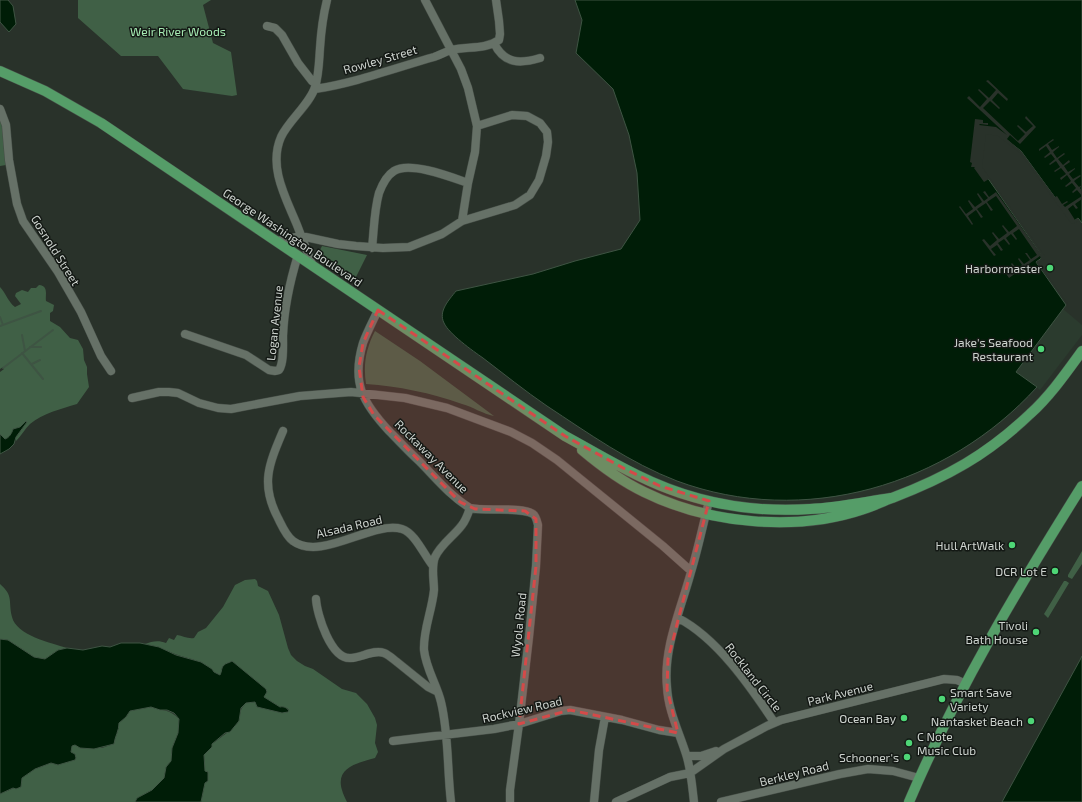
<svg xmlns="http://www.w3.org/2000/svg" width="1082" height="802" viewBox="0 0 1082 802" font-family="'Exo 2',sans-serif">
<rect width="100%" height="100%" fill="#29322a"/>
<path fill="#2b3b2e" d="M1063,309L1082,325V335L1040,390L1016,372Z"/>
<path fill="#406046" d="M78,0H211L203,5L213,43L231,52L237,95L232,96L183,89L158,56H121L78,18Z
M0,118L3,129L6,165L0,166Z
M322,246L367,255L355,279L318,254Z
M39,285C49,286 45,295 46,301L54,305L53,311L50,313V321L60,327L70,338L78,340L83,349L84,360L87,367V374L89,387L77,404C61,409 43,413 30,424C25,429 21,436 16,441V437L27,422H25L20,427L14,429C12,433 10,438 5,439L0,434V372L4,369L3,367L0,369V287C6,293 8,302 15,307L21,304L15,296L16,293L22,290L28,292L31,288H36Z
M375,331L420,361L494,416C483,414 473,407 462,404C431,393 398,386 366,384C363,365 366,348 375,331Z
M1082,551V564L1072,579L1068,577V575Z
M255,579L257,581L258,586L268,591L279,615L288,648L291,655L297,661L305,666L313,669L342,689L356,693L367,704L375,718L377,725L375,743L378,752L375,758C358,763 335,767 342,790C343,794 345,798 347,802H201L205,783L204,755L212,747V744C221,737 231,731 238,722C241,719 239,714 241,710C242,707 244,706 246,703L255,702L282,713L289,710C287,708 284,706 280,707L264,697L242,670L232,661L222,668V672L220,675C213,673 207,665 199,662C191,658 183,657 175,654C165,650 156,646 145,644C152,641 159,640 166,643L169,638L174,640L177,635C183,636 188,639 194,638L198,632L206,628L223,607L235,585L245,580Z
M1064,581H1066L1069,583L1048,618L1044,614Z
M0,584C14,596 8,601 12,617C16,635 51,643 67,648L58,650L45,659L34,657L8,640L0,639Z
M151,707C162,711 170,709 179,719L178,733L172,748L171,761L166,767L164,778L152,790L137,798L135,802H0V794L14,788L22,778L35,769L51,763L58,765L71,752L72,746L75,745L102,748L113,744C115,736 119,731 119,723L126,717L130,711Z"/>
<path fill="#001d07" stroke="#3e5443" d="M0,0H8L13,6L16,24L9,32L0,22Z
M575,0H1082V223L1078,218L1073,222L1021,151L999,134L985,132L980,167L1043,257L1036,262L1066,305L1016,372L1037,387C947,486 804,528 677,481C630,463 588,433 547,406C525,391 504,374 483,358C473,351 449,334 444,323C438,311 449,300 456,291L533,274L575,261L621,249L640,220L637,173L629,135L613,89L576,53L582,20Z
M26,421L27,422L16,437L14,444L9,449L0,454V434L5,439C9,438 12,433 13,429L20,427Z
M0,639L8,640L34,657L45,659L58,650L67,648L83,650L102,646L110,647L121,643H140L159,647L176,655L201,662L212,669L214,672L220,675C222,672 221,667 224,665C226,663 229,663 232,661L266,689L267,692L264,697L280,707C284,706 287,708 289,711L288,712L282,713L257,707L255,702L246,703L241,708L239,721L230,732L225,733L212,744V747L204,755L205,771L208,772V781L205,783L201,802H135L137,798L152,790L164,778L166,767L171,761L172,748L178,733L179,719L174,713L167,710H160L151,707L130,711L126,717L119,723C119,731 115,736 114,744L94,749L80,748L75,745L72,746L71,752L75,754L76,758L75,760L58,765L51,763L35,769L22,778L21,787L16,789L13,788L0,794Z
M1082,656V802H1002L1080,660Z"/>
<path fill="#29322a" d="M988,80L1008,99L1007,101L998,93L992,100L1000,108L999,109L990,101L983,108L1018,141L1025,134L1017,126L1018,125L1026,132L1033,126L1025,118L1026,116L1036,127L1020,144L1010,135L1007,139L1021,151L1055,197L1057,196L1062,204L1067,201L1068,202L1063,205L1065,207L1082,196L1077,190L1073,193L1072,192L1076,188L1072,183L1066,187L1065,186L1071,181L1067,175L1061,180L1060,178L1066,174L1061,168L1055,172L1054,171L1060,167L1056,161L1050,165L1049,164L1055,159L1051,154L1045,158L1044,157L1050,152L1046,146L1039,151V149L1053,139L1054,140L1048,144L1052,150L1059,146V147L1053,152L1057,158L1064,153L1065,154L1058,159L1063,165L1069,160L1070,162L1064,166L1068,172L1075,168V169L1069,174L1073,179L1080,175L1081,176L1074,181L1079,187L1082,185L1080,188L1082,191V199L1075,204L1078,208L1076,209L1073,205L1068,209L1075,220L1078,218L1082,225L1078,221L1073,224L1071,223L1020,153L998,136L986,134L982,167L1045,256V259L1039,263L1068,304V306L1036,262L1041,259L1040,256L1009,278L1003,269L1005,268L1009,274L1015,270L1011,264L1012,263L1017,269L1022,265L1018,259L1019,258L1024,264L1030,260L1025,253H1027L1031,259L1037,255L1019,229L1013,233L1017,239L1016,240L1011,234L1006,238L1010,244L1009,245L1004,239L998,243L1003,250L1001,251L997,245L991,249L996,255L994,256L982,240L984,239L990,246L997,240L992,233L993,232L999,239L1007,233L1002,226L1003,225L1009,232L1017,226L996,196L987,202L993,210L991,211L986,203L977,209L983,217L981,218L976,210L968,216L973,224L972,225L959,207L960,206L966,214L973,209L968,201L969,200L975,207L982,202L977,194L978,193L984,201L988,198L983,192L985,191L989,197L996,192L1043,257L989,179L984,182L974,168L975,167H971L972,163L970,162L975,119L983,120V123H988V125L980,124L979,125L996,127L1007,135L967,98L969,96L980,107L987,99L978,90L979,89L989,98L996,90L986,81Z"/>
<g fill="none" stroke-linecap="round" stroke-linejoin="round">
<path stroke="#3e5443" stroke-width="2" d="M0,317L3,325
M0,326L41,311
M22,335L25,351
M30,347H41
M22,353L43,379
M32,364L40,360
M3,368L53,330"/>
<defs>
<path id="minor" d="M425,0L461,69L468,88L477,126L475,152L468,183L462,221
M267,26L275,28L282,35L298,63L312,81L316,84
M494,43C504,64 520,64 540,58
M315,89C355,83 395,68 434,57C440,55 445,52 451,50C467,46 485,50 499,40L500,34L499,21L496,0
M0,109L6,125L9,160L17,204L23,221L58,272L81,312L101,356L111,371
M277,241L301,236L338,244L356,246L383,248L409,247L442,234L462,221L515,205L530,195L539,180L546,156L548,142L547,132L540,123L527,116L512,115L477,126
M372,248C374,230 374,211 379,193C382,185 386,176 394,171C410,161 451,177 468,183
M312,264C307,251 302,238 297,225C286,198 268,167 281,137C289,120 310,104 315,87C319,75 319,61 320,48C321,32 323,16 327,0
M378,310C373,321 367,332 363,343C351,383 363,403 389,431C399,441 408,451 419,461C435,477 450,496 470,508C468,514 466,520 462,525C454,536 441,544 435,557C431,567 434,580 434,590C432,611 423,630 424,650C426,669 437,685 441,702C449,735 447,769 451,802
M185,334L246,355L269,370L275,371L279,370C284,363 283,345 283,336C284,309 290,281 298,255
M132,398L159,392H169L178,393L199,403L218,408L231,409L300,396L351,392L405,398L447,408L511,432L532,443L557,460L663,546L691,571
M283,431C269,464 260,484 278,518C282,526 286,536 293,541C321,562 373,520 402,529C415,533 424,555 433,566
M470,508C486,512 521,506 533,514C536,516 537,521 538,525L536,566L529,637L519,724L510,790V802
M316,599C317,615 331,660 351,658C361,658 374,649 384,653C389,655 393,659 397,662C407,670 418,679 428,687L436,691
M678,618C717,638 750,686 774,722
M393,741L494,729L519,724L561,711L570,710L622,720L659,730L678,733
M687,756H701L716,751
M594,802L599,750L605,717
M616,802L670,777L690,773L724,749L767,726L781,720L944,679L957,680L966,684
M694,802C692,786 691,769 686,754C679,732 668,710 667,687C663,648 681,609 691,572C698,549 703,525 709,501
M721,802L840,774L868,769L893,771L919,778"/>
<path id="major" d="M0,71L45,91L101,123L565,436C589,449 612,463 637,475C691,502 750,513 810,509C838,508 864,502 891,498
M582,450C601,466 621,481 644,492C709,524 796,532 864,509C874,506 883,501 892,498C947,477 987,455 1030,414C1050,396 1066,373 1082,351
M909,802C956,691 1018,588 1082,486"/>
</defs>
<use href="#minor" stroke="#464e47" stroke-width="9"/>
<use href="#major" stroke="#464e47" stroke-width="11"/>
<use href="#minor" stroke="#667167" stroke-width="8"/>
<use href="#major" stroke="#559d68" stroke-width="10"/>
</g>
<path fill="#d44a49" fill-opacity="0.2" stroke="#d44a49" stroke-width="3" stroke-dasharray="8 5" stroke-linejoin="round" d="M378,310L565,436L625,469L660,486L709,501L668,659L667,689L678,733L570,710L519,724L536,566V519L525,511L475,509L460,502L374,415L363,397L359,367L363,343Z"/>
<g fill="#4ed676" stroke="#141915" stroke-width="1.5">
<circle cx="1050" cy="268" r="4"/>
<circle cx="1041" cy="349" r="4"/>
<circle cx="1012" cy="545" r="4"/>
<circle cx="1055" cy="571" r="4"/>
<circle cx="1036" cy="632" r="4"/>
<circle cx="942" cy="699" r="4"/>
<circle cx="904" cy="718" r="4"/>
<circle cx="1031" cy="721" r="4"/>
<circle cx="909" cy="743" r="4"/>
<circle cx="907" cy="757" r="4"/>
</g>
<g text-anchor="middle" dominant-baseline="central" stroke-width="3" stroke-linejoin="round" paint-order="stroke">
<g font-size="12" fill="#a7ecb4" stroke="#141915">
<text x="178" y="31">Weir River Woods</text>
</g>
<g font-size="12" fill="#cdd3ce" stroke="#141915">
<text transform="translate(380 59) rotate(-16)">Rowley Street</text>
<text transform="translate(293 237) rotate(34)">George Washington Boulevard</text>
<text transform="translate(56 250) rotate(58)">Gosnold Street</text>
<text transform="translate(274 323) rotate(-84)">Logan Avenue</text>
<text transform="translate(432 456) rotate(45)">Rockaway Avenue</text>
<text transform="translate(349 526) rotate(-13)">Alsada Road</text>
<text transform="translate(518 625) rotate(-84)">Wyola Road</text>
<text transform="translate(754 677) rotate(52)">Rockland Circle</text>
<text transform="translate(840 693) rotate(-14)">Park Avenue</text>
<text transform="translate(522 709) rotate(-13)">Rockview Road</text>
<text transform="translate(794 773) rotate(-14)">Berkley Road</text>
</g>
<g font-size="12" fill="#cdd3ce" stroke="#141915" text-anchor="end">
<text x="1042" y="268">Harbormaster</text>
<text x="1033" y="342">Jake's Seafood<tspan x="1033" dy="14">Restaurant</tspan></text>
<text x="1004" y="545">Hull ArtWalk</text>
<text x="1047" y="571">DCR Lot E</text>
<text x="1028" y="625">Tivoli<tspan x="1028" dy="14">Bath House</tspan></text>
<text x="950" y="692" text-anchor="start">Smart Save<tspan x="950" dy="14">Variety</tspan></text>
<text x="896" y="718">Ocean Bay</text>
<text x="1023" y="721">Nantasket Beach</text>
<text x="917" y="736" text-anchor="start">C Note<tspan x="917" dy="14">Music Club</tspan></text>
<text x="899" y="757">Schooner's</text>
</g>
</g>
</svg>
